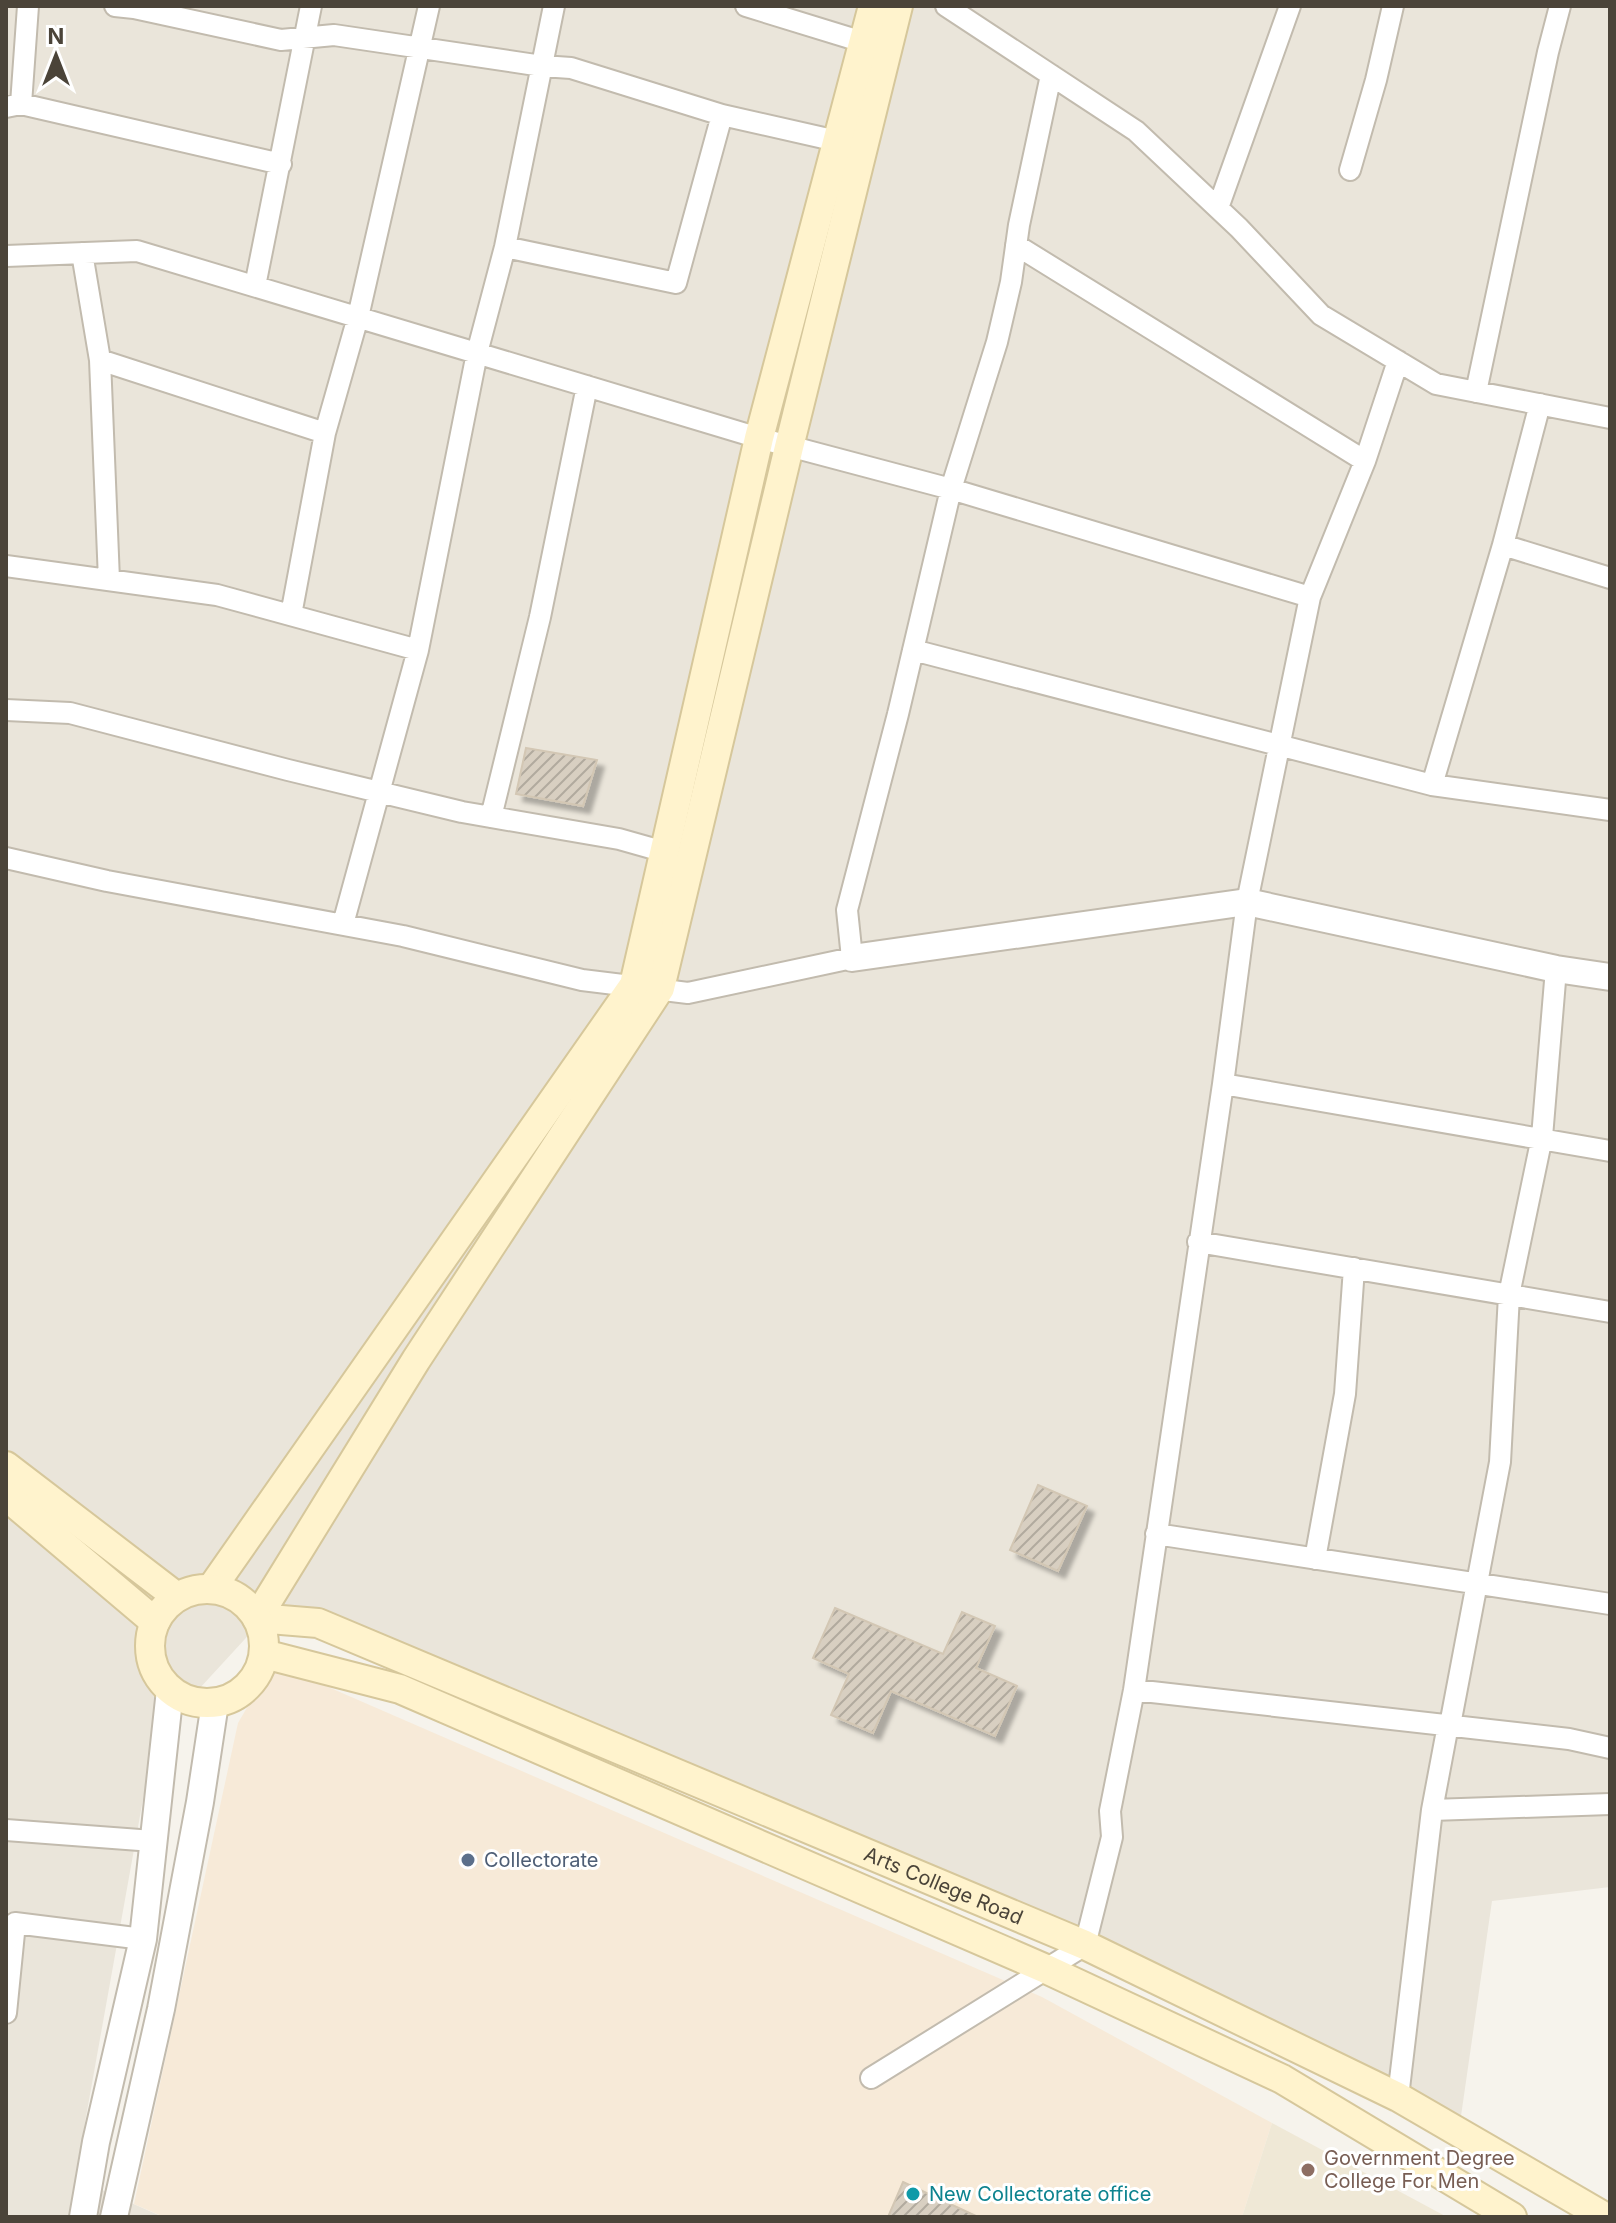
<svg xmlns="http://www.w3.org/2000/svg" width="1616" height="2223" viewBox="0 0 1616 2223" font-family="Inter,sans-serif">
<defs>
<pattern id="building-hatch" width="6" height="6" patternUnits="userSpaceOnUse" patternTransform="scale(2)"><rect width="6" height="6" fill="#d8cfc1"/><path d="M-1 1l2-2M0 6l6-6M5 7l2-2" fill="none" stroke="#b1aa9e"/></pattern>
<filter id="shadow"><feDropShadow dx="7" dy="7" stdDeviation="2" flood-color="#0004"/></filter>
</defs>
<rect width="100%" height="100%" fill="#f6f3ec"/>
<path fill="#eae5da" d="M6,6H1610V1887L1492,1901L1461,2116L277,1604L154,1738L75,2178L163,2217H6Z"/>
<path fill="#f7ead8" d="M273,1663L1042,1997L1272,2123L1242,2217H164L134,2204L238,1723Z"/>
<path fill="#efe8d6" d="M1272,2123L1447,2217H1242Z"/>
<path fill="url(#building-hatch)" stroke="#d3c7b4" stroke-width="2" filter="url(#shadow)" d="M526,748L597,760L583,806L516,794Z
M1038,1485L1087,1506L1058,1571L1010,1550Z
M835,1608L943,1654L962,1612L995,1626L976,1668L1017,1686L995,1736L891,1691L873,1733L831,1715L849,1674L813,1658Z
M903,2182L978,2217H888Z"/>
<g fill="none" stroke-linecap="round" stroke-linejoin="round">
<defs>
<path id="minor" d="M115,6L134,8L281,40L334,35L542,66L571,68L722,115L837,141
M746,6L863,42
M946,6L1136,131L1239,228L1321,315L1436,384L1610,418
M21,104L28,6
M6,107L21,104L281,164
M1350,170L1376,80L1393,6
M1218,208L1290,6
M1016,245L1365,461
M505,247L676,283L722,115
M82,253L100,360
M6,256L137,251L759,438L951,489L997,342L1011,282L1019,225L1051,75
M255,286L311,6
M1476,392L1548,52L1560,6
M1503,545L1610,578
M6,566L217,595L418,650L477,353L505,247L554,6
M109,580L100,360L325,433
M1310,597L1365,461L1398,361
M291,615L325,433L358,317L429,6
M913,650L1432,785L1610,810
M6,710L70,713L288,770L462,812L619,839L665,852
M1432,785L1503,545L1540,404
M491,817L540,617L587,386
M6,858L107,881L403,936L582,980L688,993L852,958L847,910L898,714L951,489L1310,597L1247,902L1223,1084L1134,1690L1110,1811L1112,1837L1085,1945L871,2078
M343,924L418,650
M1223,1084L1610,1151
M1198,1242L1610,1312
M1156,1534L1610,1604
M1315,1559L1345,1394L1354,1268
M1134,1690L1569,1739L1610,1748
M1432,1810L1448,1725H1450L1500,1462L1509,1295L1542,1137L1556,969
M6,1830L153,1841
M6,2013L15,1923L143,1939
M1398,2097L1432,1810L1610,1804"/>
<path id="tertiary" d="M852,958L1247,902L1556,969L1610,977
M83,2217L96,2142L143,1939L170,1690
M114,2217L161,2009L200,1802L215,1703"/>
<g id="secondary">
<path id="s1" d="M898,6L789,447L660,988L416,1360L257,1618L318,1623L1085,1945L1398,2097L1605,2217"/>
<path d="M6,1466L177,1597"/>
<path d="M6,1496L155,1622"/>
<path d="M211,1589L634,985L759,438L873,6"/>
<circle cx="207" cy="1646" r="57"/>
<path d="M264,1654L400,1689L1046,1969L1282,2079L1512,2217"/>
</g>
</defs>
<use href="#minor" stroke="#c2bbae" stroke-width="24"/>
<use href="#tertiary" stroke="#c2bbae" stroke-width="30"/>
<use href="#secondary" stroke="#d6c79b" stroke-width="32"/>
<use href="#minor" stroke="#fff" stroke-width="20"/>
<use href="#tertiary" stroke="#fff" stroke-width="26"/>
<use href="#secondary" stroke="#fff3cd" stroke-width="28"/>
</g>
<circle fill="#5c6f8a" stroke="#fff" stroke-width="3" cx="468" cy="1860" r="8"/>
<circle fill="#8d6e63" stroke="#fff" stroke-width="3" cx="1308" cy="2170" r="8"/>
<circle fill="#0f9aa8" stroke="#fff" stroke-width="3" cx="913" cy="2194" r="8"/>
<g text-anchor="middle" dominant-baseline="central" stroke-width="6" stroke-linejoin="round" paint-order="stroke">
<g font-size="20" fill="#4e5e75" stroke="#fff" text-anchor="start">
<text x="484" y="1860">Collectorate</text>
</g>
<g font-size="20" fill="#4b4439" stroke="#fff">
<text stroke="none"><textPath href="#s1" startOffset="2498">Arts College Road</textPath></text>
</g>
<g font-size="20" fill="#785e54" stroke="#fff" text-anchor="start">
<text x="1324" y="2158">Government Degree<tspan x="1324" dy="23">College For Men</tspan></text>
</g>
<g font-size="20" fill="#0d838f" stroke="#fff" text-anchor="start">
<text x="929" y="2194">New Collectorate office</text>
</g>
</g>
<rect width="1616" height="2223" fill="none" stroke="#4b4439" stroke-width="16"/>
<g transform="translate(56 56)" stroke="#ffffff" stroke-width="6" paint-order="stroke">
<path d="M0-6L14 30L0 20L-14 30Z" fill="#4b4439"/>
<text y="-12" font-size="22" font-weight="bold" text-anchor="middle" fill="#4b4439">N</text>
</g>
</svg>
